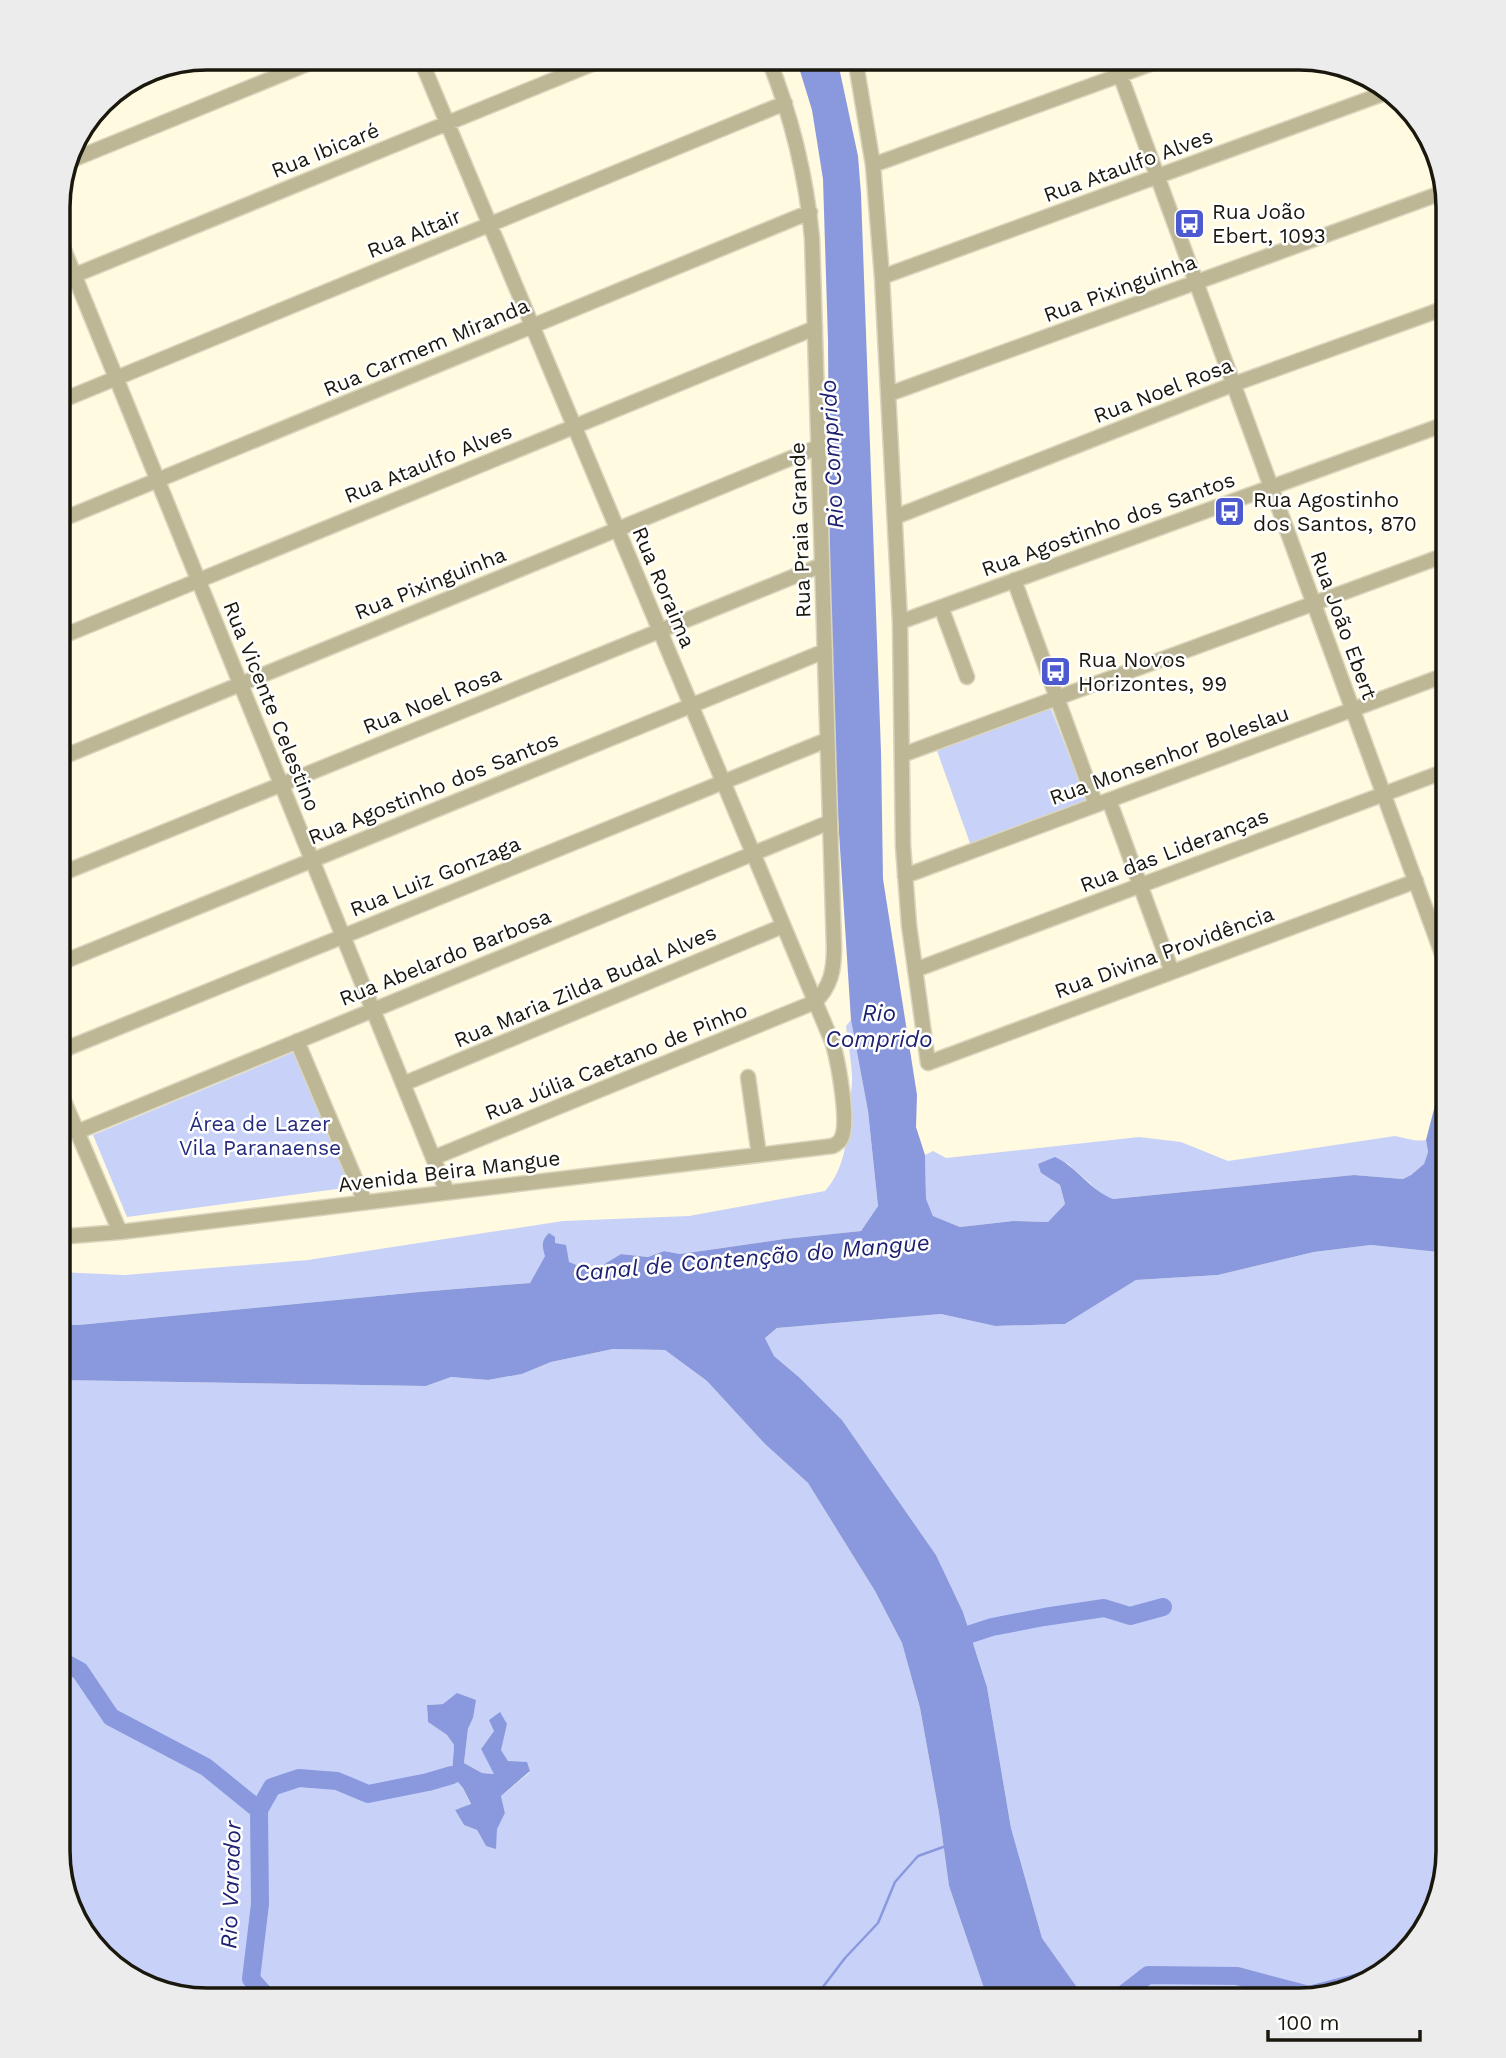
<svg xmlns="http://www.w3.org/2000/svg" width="1506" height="2058" viewBox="0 0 1506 2058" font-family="'Work Sans',sans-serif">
<rect width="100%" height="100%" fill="#fffae0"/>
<path fill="#c8d2f9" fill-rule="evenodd" d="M1050,706L1087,802L971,846L936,748Z
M851,1020L868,1111L878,1206L861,1231L784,1239L680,1254L664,1251L648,1257L621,1254L606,1263L598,1270C580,1268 563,1260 545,1256L530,1283L419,1292L78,1325H58V1272L125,1275L308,1260L563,1221L689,1216L825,1191C846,1168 848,1134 850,1103C850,1094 853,1084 852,1075C851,1059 848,1042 846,1026Z
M294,1052L352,1187L127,1217L93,1135Z
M1395,1136C1407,1138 1414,1142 1426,1140L1428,1152L1424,1164L1411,1175L1403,1179L1354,1175L1112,1199L1104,1196L1067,1163L1041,1173L1060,1185L1065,1204L1048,1222L1013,1221L960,1227L933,1216L926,1200L925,1155L933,1151L946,1158L1139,1137L1181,1142L1228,1161Z
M1371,1245L1448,1253V1852L1428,1926L1374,1980L1300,2000H1086L1042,1938L1011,1828L987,1687L963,1612L936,1555L842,1420L800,1378L774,1356L765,1338L777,1328L941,1314L995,1326L1065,1324L1136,1280L1218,1275L1314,1252Z
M613,1349L665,1350L707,1381L765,1444L808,1483L875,1591L902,1643L920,1708L939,1813L949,1886L988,2000H197L132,1980L78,1926L58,1851V1380L426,1386L451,1377L488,1380L522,1374L551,1362ZM443,1704L473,1718L468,1729L464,1763L482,1773L495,1774L481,1749L494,1731L507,1724L500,1749L508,1761L530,1772L501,1796L505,1813L486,1846L477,1830L464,1825L455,1810L471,1805L463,1788L452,1775L454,1745L447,1735L428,1722L427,1705Z"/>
<path fill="#8a99de" d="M796,58H837L858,156L861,194L881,752L883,879L917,1095L916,1127L925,1155L926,1199L933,1216L960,1227L1013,1221L1048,1222L1065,1204L1060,1185L1041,1173L1038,1164L1055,1157C1077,1167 1090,1190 1113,1199L1354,1175L1403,1179L1411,1175L1424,1164L1428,1152L1426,1140L1448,1055V1253L1371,1245L1314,1252L1218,1275L1136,1280L1065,1324L995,1326L941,1314L777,1328L765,1338L774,1356L800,1378L842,1420L936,1555L963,1612L987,1687L1011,1828L1042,1938L1086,2000H988L949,1886L939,1813L920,1708L902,1643L875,1591L808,1483L765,1444L707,1381L665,1350L613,1349L551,1362L522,1374L488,1380L451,1377L426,1386L58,1380V1325H78L419,1292L530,1283L545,1256C542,1246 541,1241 549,1233L555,1237V1243L566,1245L569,1262L586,1269L598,1270L606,1263L621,1254L648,1257L664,1251L680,1254L784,1239L861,1231L878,1206L868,1111L851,1020L838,817L830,606L828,341L823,179L812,110Z
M457,1693L476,1700L473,1718L468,1729L464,1763L482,1773L494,1774L481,1749L494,1731L489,1720L500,1712L507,1724L501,1750L508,1761L527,1762L530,1771L501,1796L505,1813L497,1829L496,1849L486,1846L477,1830L464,1825L455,1810L471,1804L463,1788L452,1775L454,1745L447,1735L428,1722L427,1705L443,1704Z"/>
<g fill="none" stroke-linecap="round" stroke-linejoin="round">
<path stroke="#8a99de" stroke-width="2.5" d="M813,2000L845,1958L878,1923L895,1882L918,1856L946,1846"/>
<path stroke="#8a99de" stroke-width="18" d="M949,1641L992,1627L1044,1617L1104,1608L1130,1616L1163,1607
M58,1659L80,1671L111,1717L206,1767L259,1810L260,1904L251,1979L270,2000
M259,1810L272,1787L299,1778L337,1781L368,1794L428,1782L452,1775
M1116,2000L1148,1975L1237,1976L1309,1995L1378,1977"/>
<defs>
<path id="minor" d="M855,58L873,165L882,277L900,622L903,846L909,925L928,1063L1416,881
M1114,58L1448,970
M67,162L322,58
M873,165L1167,58
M58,235L447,1192
M882,277L1388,92
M58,282L607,58
M889,394L1444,192
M58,402L785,103
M895,517L1234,384L1448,307
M58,521L810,212
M1014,580L1096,805
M941,607L967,677
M900,622L1448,423
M58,638L815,328
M902,755L1448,554
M58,759L818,447
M1109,800L1172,972
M58,875L822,565
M905,876L1448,674
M58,964L825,651
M915,970L1448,770
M297,1041L365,1202
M58,1052L827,740
M748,1077L759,1155
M403,1084L783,926
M58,1087L120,1232
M77,1132L830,822
M433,1158L815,1002C831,986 834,970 834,948L812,238C806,175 792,117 768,58
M58,1237L120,1232L833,1146C837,1143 839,1143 841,1139C850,1124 838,1062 833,1044L420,58"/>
</defs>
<use href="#minor" stroke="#dad6be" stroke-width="17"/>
<use href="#minor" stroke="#bdb795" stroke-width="14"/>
</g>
<defs>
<symbol id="bus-square" viewBox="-11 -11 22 22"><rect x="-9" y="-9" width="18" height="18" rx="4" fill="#4c59cf" stroke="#fff"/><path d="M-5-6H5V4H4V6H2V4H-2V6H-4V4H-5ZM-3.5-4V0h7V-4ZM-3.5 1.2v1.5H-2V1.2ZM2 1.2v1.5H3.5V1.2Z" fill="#fff"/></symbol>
</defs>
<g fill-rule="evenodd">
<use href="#bus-square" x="1172" y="206" width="35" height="35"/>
<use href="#bus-square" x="1212" y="494" width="35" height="35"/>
<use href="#bus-square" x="1038" y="654" width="35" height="35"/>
</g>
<g text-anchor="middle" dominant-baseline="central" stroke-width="5" stroke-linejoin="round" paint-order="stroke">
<g font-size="21" fill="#1a170c" stroke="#fff">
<text transform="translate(325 150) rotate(-22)">Rua Ibicaré</text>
<text transform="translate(1128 165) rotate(-20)">Rua Ataulfo Alves</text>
<text transform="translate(414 233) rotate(-22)">Rua Altair</text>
<text transform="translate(1120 288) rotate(-20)">Rua Pixinguinha</text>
<text transform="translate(426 347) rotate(-23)">Rua Carmem Miranda</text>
<text transform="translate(1163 390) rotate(-21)">Rua Noel Rosa</text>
<text transform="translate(428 463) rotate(-22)">Rua Ataulfo Alves</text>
<text transform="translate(1108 524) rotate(-20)">Rua Agostinho dos Santos</text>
<text transform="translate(800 530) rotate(-92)">Rua Praia Grande</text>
<text transform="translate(430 583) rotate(-22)">Rua Pixinguinha</text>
<text transform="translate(664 587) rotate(67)">Rua Roraima</text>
<text transform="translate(1344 625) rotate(70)">Rua João Ebert</text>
<text transform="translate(432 700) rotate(-22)">Rua Noel Rosa</text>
<text transform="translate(272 706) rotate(68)">Rua Vicente Celestino</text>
<text transform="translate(1169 755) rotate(-20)">Rua Monsenhor Boleslau</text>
<text transform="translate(433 788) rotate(-22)">Rua Agostinho dos Santos</text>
<text transform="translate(1174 850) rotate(-21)">Rua das Lideranças</text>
<text transform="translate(435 876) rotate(-22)">Rua Luiz Gonzaga</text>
<text transform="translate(1164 952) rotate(-20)">Rua Divina Providência</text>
<text transform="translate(445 957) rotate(-22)">Rua Abelardo Barbosa</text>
<text transform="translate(585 986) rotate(-23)">Rua Maria Zilda Budal Alves</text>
<text transform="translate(616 1061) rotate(-22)">Rua Júlia Caetano de Pinho</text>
<text transform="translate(449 1171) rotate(-7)">Avenida Beira Mangue</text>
</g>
<g font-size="21" fill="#1a170c" stroke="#fff" text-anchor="start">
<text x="1212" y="211">Rua João<tspan x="1212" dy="24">Ebert, 1093</tspan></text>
<text x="1253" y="499">Rua Agostinho<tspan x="1253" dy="24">dos Santos, 870</tspan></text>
<text x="1078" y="659">Rua Novos<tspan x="1078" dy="24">Horizontes, 99</tspan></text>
</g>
<g font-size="21" fill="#262c7c" stroke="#fff">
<text x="260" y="1123">Área de Lazer<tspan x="260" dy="24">Vila Paranaense</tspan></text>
</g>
<g font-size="23" font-style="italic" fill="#1e2170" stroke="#fff">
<text transform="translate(832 454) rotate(-93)">Rio Comprido</text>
<text x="879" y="1013">Rio<tspan x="879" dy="26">Comprido</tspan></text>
<text transform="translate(752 1258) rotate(-5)">Canal de Contenção do Mangue</text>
<text transform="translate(231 1885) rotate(-88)">Rio Varador</text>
</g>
</g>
<path d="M0 0H1506V2058H0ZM207 70H1299A137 137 0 0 1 1436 207V1851A137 137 0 0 1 1299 1988H207A137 137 0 0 1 70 1851V207A137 137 0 0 1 207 70Z" fill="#edecec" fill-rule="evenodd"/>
<path fill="none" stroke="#1a170c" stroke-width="3.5" d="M207 70H1299A137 137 0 0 1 1436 207V1851A137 137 0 0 1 1299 1988H207A137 137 0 0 1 70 1851V207A137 137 0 0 1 207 70Z"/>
<path d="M1268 2030v10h152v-10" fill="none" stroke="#1a170c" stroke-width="3.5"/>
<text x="1278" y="2030" font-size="21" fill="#1a170c" stroke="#ffffff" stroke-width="5" paint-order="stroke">100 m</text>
</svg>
